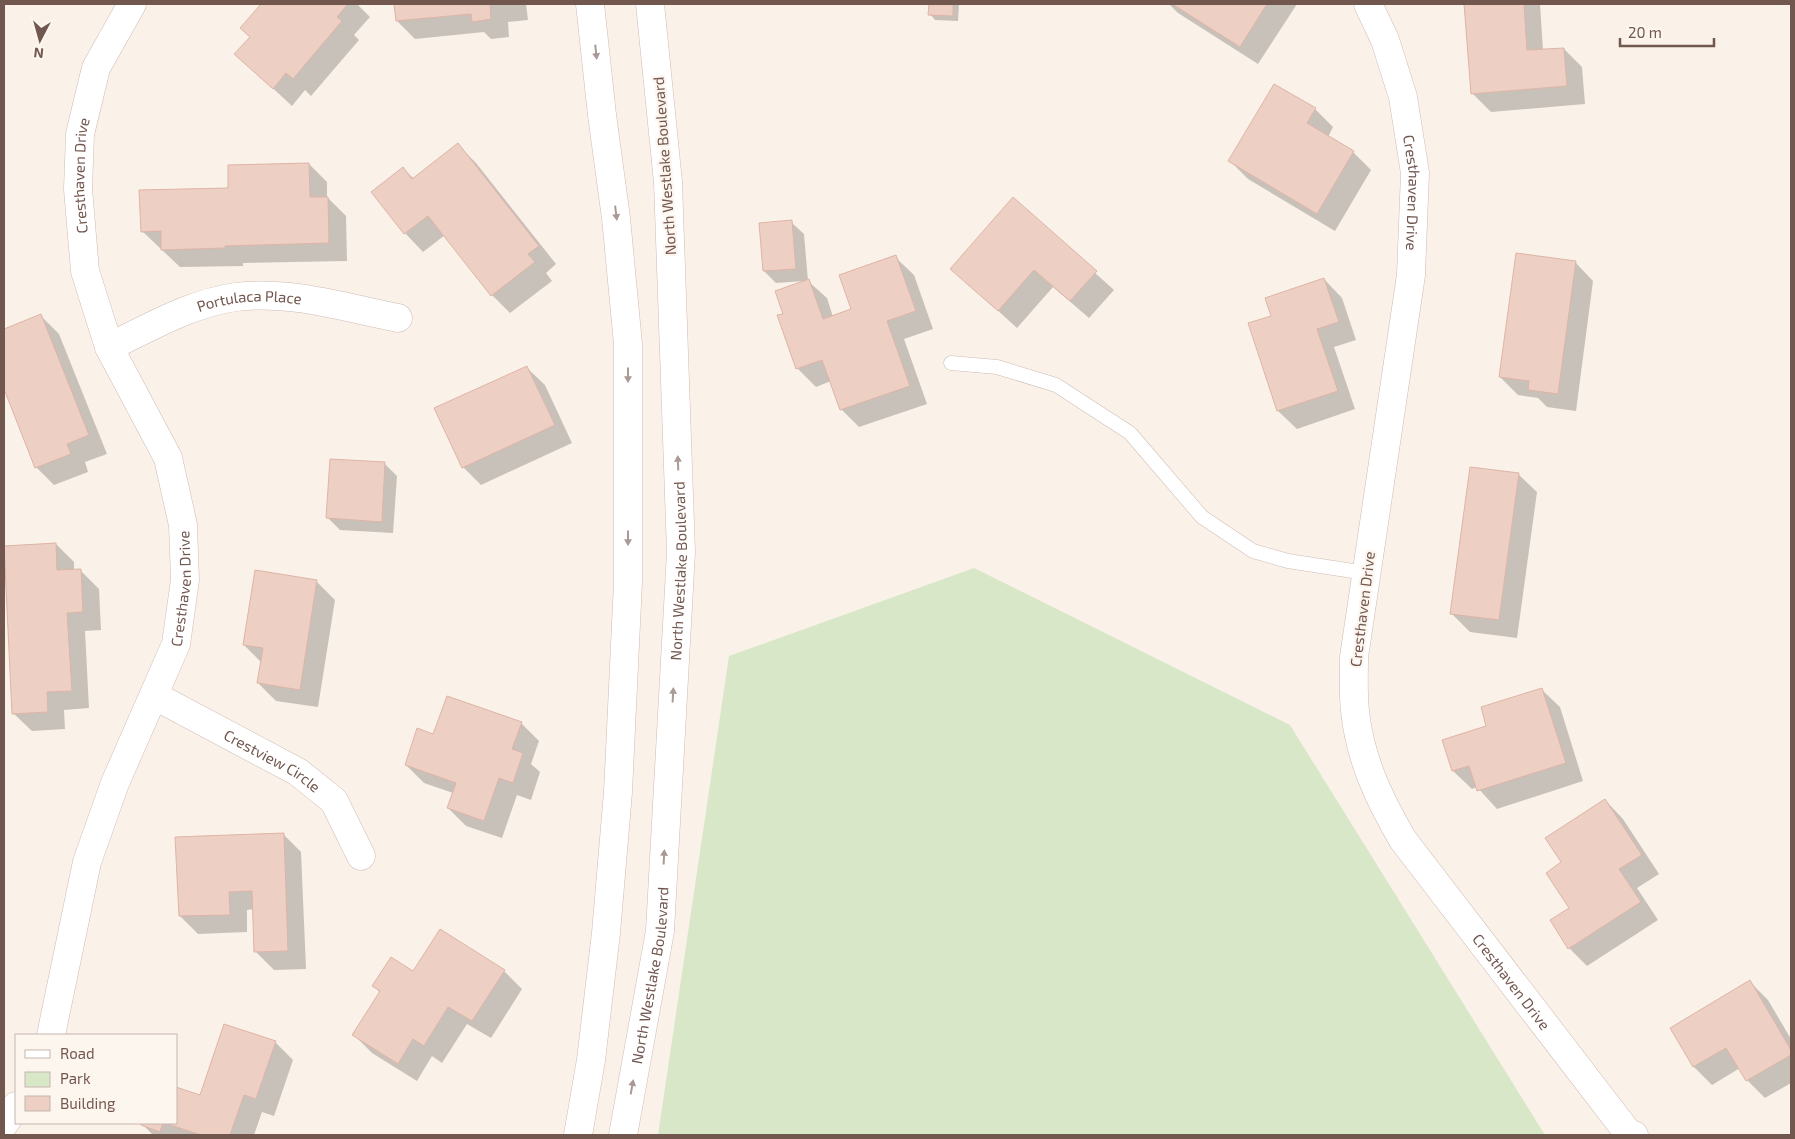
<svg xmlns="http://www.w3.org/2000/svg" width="1795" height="1139" viewBox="0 0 1795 1139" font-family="'Exo 2',sans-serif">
<rect width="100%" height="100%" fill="#faf2e9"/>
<path fill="#d9e7c9" d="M974,568L1290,725L1545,1135H658L729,656Z"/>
<path fill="#0003" d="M263,4H357L370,17L354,35L359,40L311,96L305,90L292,106L236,54L251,37L241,28Z
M395,4H526L528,20L508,22L509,37L491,39L484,32L415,39L397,21Z
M930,4H959L958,21L935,20L930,14Z
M1169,4H1297L1258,64L1178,13Z
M1465,4H1540L1543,50L1564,49L1582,67L1585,104L1491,112L1472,93Z
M1275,85L1315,109L1333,127L1328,137L1353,152L1371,170L1335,231L1248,179L1230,161Z
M458,145L476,163L556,264L546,273L552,281L510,313L492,295L445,235L423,252L405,233L373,192L403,168L414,179Z
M309,164L327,182V197L346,216L347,261L243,263V266L180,267L142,231Z
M1013,199L1114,290L1089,318L1053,287L1017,328L952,269Z
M791,222L804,234L808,281L827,298L833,317L853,310L895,257L914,275L933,329L904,339L927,404L859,427L841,409L831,381L816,387L798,369L779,316L785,314L805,281L776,283L764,271Z
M1575,262L1593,281L1576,411L1547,407L1538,398L1518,395L1500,377Z
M1324,279L1342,298L1356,340L1334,347L1355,409L1297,429L1278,411Z
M41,316L59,334L107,454L85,462L88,472L54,485L36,467L4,386V330Z
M526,367L545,385L572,443L481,485L463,467Z
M385,464L397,476L393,533L340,530L328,518Z
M1518,474L1537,492L1517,638L1470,632L1452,614Z
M56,544L74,562V571L80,570L99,589L101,630L85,631L89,708L64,710L65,729L32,731L13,713L4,547Z
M317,582L335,600L318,707L276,701L258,683L261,662L244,645Z
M1541,689L1560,707L1583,781L1497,809L1477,787L1472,789L1453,771L1444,740L1488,727Z
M521,723L539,741L531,764L540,772L531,800L517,795L502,838L466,826L448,808L453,793L424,783L406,765L434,735Z
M1605,800L1623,819L1659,874L1637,888L1658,920L1587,966L1569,948L1570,909Z
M283,834L301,852L306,969L274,970L256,952L254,909L247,910V932L198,934L180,916Z
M504,971L522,989L491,1038L467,1024L442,1063L432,1056L417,1081L372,1053L354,1035L380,993L374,986L414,973Z
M1750,982L1768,1000L1791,1039V1083L1765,1098L1747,1080L1740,1068L1712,1085L1694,1067L1671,1028Z
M275,1042L293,1060L274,1116L262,1112L254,1135H153L143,1125V1123H176L200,1097Z"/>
<path fill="#edcfc4" stroke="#deb4a6" d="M261,4H348L337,17L342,21L293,79L286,73L273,89L234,54L250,37L240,28Z
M394,4H490L491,19L472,22L471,14L396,21Z
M929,4H953V16L928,15Z
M1172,4H1267L1240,47Z
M1464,4H1524L1527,50L1564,48L1567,86L1471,94Z
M1274,84L1316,108L1307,123L1354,151L1317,214L1228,161Z
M458,143L539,246L528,254L535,262L491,296L428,216L404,234L371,192L403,167L412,179Z
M309,163L310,197H328L329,243L225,246V248L161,250V231L141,232L139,190L228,188V165Z
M1013,197L1097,271L1070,301L1034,270L998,311L950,269Z
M792,220L796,269L763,271L759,223Z
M1516,253L1576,261L1558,394L1528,390L1529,381L1499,377Z
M896,255L916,311L887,321L910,386L840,410L822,360L796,369L777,315L783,314L775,291L809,279L823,319L851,309L839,275Z
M1324,278L1339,322L1317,329L1338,391L1277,411L1248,323L1271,316L1265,298Z
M41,314L89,435L67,444L71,454L35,468L4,389V329Z
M527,366L555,425L462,468L434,408Z
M330,459L385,462L382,522L326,518Z
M1470,467L1519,473L1499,620L1450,614Z
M56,543L57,570L81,569L83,612L67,613L72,691L47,692L48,712L12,714L4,546Z
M255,570L317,580L300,690L257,683L263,648L243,645Z
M1542,688L1566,763L1477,791L1469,766L1452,771L1442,740L1486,726L1481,707Z
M447,696L522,722L512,749L523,753L513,783L499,778L484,821L447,808L456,783L405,765L417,728L433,734Z
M1605,799L1642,855L1619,869L1641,902L1568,949L1550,920L1569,908L1546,873L1561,862L1545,838Z
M284,833L288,951L254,952L252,891L229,892L230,915L179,916L175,837Z
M440,929L505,970L472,1021L448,1007L424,1046L413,1039L398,1064L352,1035L380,991L372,986L391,957L413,971Z
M1750,980L1791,1050V1055L1746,1081L1726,1048L1693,1067L1670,1028Z
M224,1024L276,1041L256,1099L244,1095L230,1135H201L164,1123H176V1087L200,1095Z
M142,1123H163L160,1132L141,1125Z"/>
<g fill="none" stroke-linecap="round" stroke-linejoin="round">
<defs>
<path id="lane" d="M951,363L997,367L1056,385L1130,433L1202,517L1253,551L1288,561L1366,573"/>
<g id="street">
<path id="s1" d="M1368,4L1385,40L1403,97L1415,173L1411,275L1354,657C1354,674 1353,693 1355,711C1360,759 1379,799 1403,840L1628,1133L1634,1135"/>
<path id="s2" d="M109,347C149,328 191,303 236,297C290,290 346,308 398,318"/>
<path id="s3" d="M155,696L298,772L334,801L361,856"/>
<path id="s4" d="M51,1035L87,862L115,783L176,644L185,580L183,525L168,458L109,347L85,271L78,189L80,134L96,68L132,4"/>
<path d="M4,1124L16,1106"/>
</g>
<g id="secondary">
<path d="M578,1135L591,1060L606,933L618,792L628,582V344L616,218L602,115L590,4"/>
<path id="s5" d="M623,1135L660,931L681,552L668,182L650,4"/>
</g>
</defs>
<use href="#lane" stroke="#cebbb3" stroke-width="15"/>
<use href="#street" stroke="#cebbb3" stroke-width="29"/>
<use href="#secondary" stroke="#d0bab1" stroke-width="29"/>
<use href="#lane" stroke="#fff" stroke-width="14"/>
<use href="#street" stroke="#fff" stroke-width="28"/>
<use href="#secondary" stroke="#fff" stroke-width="28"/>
</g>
<defs><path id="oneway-solid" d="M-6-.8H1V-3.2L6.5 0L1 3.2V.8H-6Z" transform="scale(1.25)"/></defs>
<g fill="#aa9a95">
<use href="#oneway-solid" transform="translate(596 52) rotate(84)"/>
<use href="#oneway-solid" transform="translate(616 213) rotate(83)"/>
<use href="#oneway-solid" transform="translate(628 375) rotate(90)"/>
<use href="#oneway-solid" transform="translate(678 463) rotate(-92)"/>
<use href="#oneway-solid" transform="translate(628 538) rotate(90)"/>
<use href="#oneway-solid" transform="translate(673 695) rotate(-87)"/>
<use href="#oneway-solid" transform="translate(664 857) rotate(-87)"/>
<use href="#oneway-solid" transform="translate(632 1087) rotate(-80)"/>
</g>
<g text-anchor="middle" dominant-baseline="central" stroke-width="4.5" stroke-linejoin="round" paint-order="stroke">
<g font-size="15" fill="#72574f" stroke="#fdf6ef">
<text transform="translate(664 166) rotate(-94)">North Westlake Boulevard</text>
<text stroke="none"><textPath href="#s4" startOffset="902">Cresthaven Drive</textPath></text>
<text stroke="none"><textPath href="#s1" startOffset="196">Cresthaven Drive</textPath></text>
<text stroke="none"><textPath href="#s2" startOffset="150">Portulaca Place</textPath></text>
<text stroke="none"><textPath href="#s5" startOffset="568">North Westlake Boulevard</textPath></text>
<text stroke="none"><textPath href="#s4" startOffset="468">Cresthaven Drive</textPath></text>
<text transform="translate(1362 609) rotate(-83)">Cresthaven Drive</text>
<text stroke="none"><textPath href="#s3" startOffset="134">Crestview Circle</textPath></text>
<text stroke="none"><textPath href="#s5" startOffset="162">North Westlake Boulevard</textPath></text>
<text stroke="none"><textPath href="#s1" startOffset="1036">Cresthaven Drive</textPath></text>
</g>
</g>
<rect width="1795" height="1139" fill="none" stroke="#72574f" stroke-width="10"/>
<rect x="15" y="1034" width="162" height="90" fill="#fdf6ef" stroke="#c5b6af"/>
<rect x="25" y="1050" width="25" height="8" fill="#ffffff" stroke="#c5b6af"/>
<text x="60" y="1059" font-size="15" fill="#72574f">Road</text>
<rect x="25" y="1072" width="25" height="15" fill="#d9e7c9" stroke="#c5b6af"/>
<text x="60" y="1084" font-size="15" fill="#72574f">Park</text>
<rect x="25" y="1096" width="25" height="15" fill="#edcfc4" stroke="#c5b6af"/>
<text x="60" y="1109" font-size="15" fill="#72574f">Building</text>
<g transform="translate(40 40) rotate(186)" stroke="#fdf6ef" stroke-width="4" paint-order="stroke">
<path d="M0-4L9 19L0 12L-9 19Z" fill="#72574f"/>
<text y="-8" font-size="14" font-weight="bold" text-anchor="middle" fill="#72574f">N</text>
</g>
<path d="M1620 38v8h94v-8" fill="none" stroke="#72574f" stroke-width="2.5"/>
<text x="1628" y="38" font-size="15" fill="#72574f" stroke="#fdf6ef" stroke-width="4" paint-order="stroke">20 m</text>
</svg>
